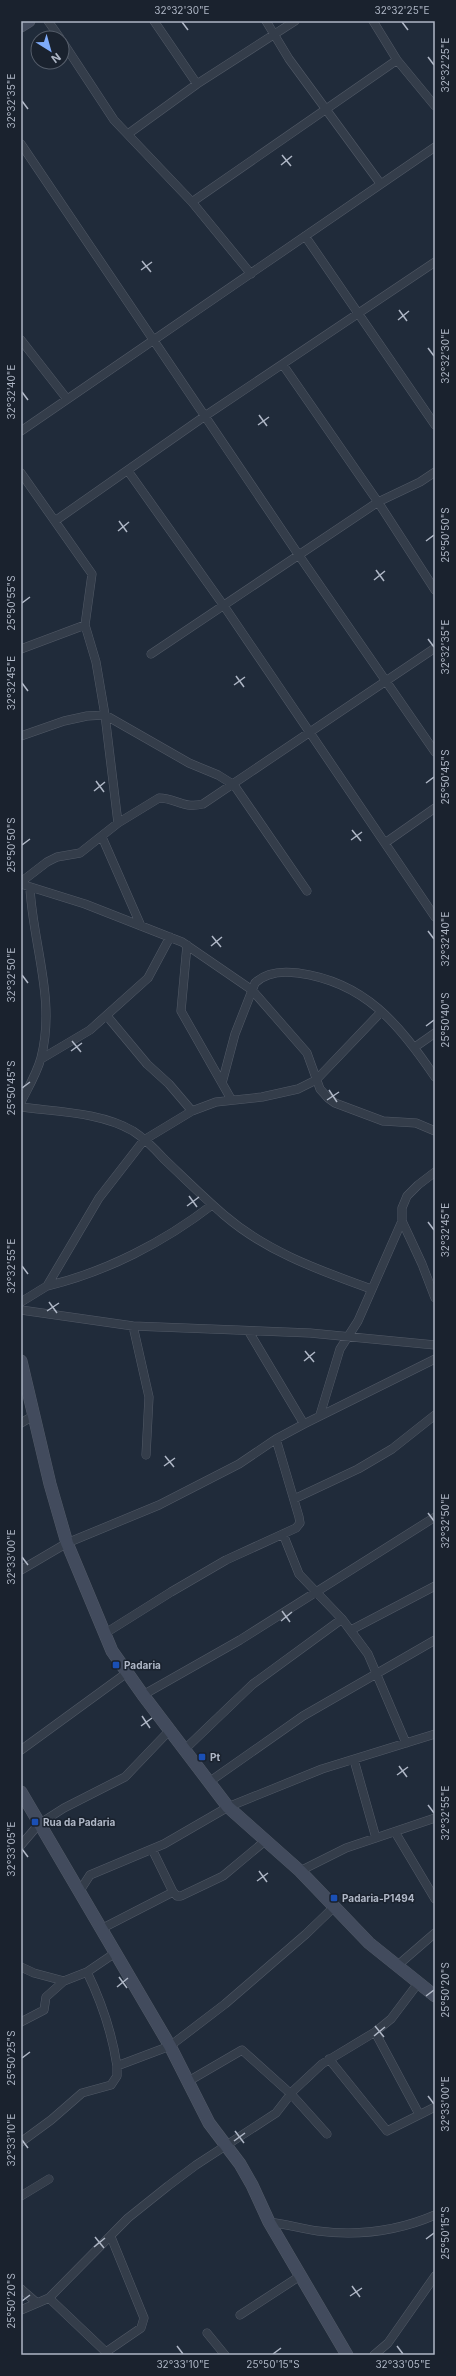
<svg xmlns="http://www.w3.org/2000/svg" width="456" height="2376" viewBox="0 0 456 2376" font-family="Inter,sans-serif">
<rect width="100%" height="100%" fill="#202b3a"/>
<g fill="none" stroke-linecap="round" stroke-linejoin="round">
<defs>
<path id="street" d="M48,21L60,38
M154,21L197,84
M266,21L289,59L380,183
M373,21L397,60L435,106
M62,41L114,120L192,202L251,274
M128,134L197,84L295,21
M21,144L298,554L435,752
M192,202L397,60
M305,236L435,425
M21,340L67,399
M283,365L378,502L435,590
M21,431L435,147
M128,471L224,606L435,917
M21,473L92,574L85,625L96,662L105,715L118,823
M55,521L205,416L435,262
M21,649L85,625
M151,654L378,502L420,482L435,472
M21,736L64,721L87,716L105,715L189,763L218,775L234,785L307,891
M102,837L141,926
M385,843L435,808
M21,882L47,862L57,857L80,853L118,823L159,798C176,798 183,809 203,804L435,648
M21,884L85,904L182,942L252,990L307,1053L320,1089L328,1098L335,1103L383,1121L416,1123L435,1131
M187,945L181,1011L231,1099
M107,1016L147,1064L169,1084L192,1111
M415,1047L435,1033
M41,1059L90,1030L148,978L170,937
M222,1083L235,1034L255,983C266,972 283,971 298,973C365,982 399,1024 435,1077
M21,1102C28,1088 37,1073 41,1058C56,1000 33,945 30,888
M21,1107C57,1112 101,1112 133,1131C144,1138 155,1149 164,1159C184,1178 203,1197 224,1215C267,1252 319,1270 371,1289
M435,1172L418,1185L407,1196L402,1208V1221L422,1264L435,1298
M47,1286C106,1272 164,1242 212,1205
M21,1302L47,1286L99,1198L144,1140L192,1111L216,1102L262,1097L298,1089L316,1080L381,1012
M21,1310L133,1326L310,1333L435,1345
M133,1326L149,1397L146,1455
M249,1332L304,1424
M320,1415L340,1349L358,1321L402,1221
M21,1423L33,1416
M294,1499L358,1469L392,1449L435,1415
M283,1534L299,1574L342,1619L368,1654L406,1743
M21,1570L67,1543L159,1505L239,1464L276,1439L304,1424L435,1359
M351,1630L435,1586
M104,1634L171,1592L226,1560L296,1528L300,1523L299,1517L276,1439
M143,1695L240,1640L435,1517
M21,1750L128,1672
M184,1750L253,1684L342,1619
M354,1760L376,1838
M209,1782L303,1716L435,1640
M395,1832L435,1899
M21,1845L39,1824L64,1808L125,1777L169,1731
M152,1849L173,1892L177,1896H181L223,1876L265,1841
M300,1871L346,1848L435,1818
M79,1892L90,1875L164,1844L228,1807L322,1769L435,1734
M101,1929L173,1892
M398,1965L435,1933
M21,1967L34,1973L64,1981
M87,1972C102,2003 112,2032 117,2066
M21,2022L44,2010L46,1997L64,1981L87,1972L115,1953
M375,2032L419,2114
M329,2059L387,2131L435,2107
M187,2082L242,2050L291,2094L327,2134
M21,2142L51,2120L82,2093L111,2085L117,2076V2066L170,2046L225,2004L306,1934L334,1907
M21,2196L49,2179
M269,2222C286,2224 302,2229 318,2231C358,2236 398,2231 435,2215
M21,2289L37,2303
M49,2298L109,2355
M21,2310L49,2298L128,2218L168,2186L196,2165L276,2113L293,2091L322,2064L375,2032L391,2019L419,1982
M240,2315L300,2276
M207,2333L225,2355
M106,2352L141,2328L144,2318L111,2237
M374,2355L388,2343L435,2276"/>
<path id="secondary" d="M21,26L29,21
M21,1361L50,1484L67,1543L112,1651L143,1695L228,1807L300,1871L369,1943L435,1996
M21,1792L170,2046L209,2123L240,2164L252,2185L269,2222L347,2355"/>
</defs>
<use href="#street" stroke="#525a67" stroke-width="9"/>
<use href="#secondary" stroke="#525a67" stroke-width="13"/>
<use href="#street" stroke="#343d4a" stroke-width="8"/>
<use href="#secondary" stroke="#424b5d" stroke-width="12"/>
</g>
<path fill="none" stroke="#afb7c6" stroke-width="1.5" d="M182,22L188,30M402,22L408,30M428,57L434,65M22,101L28,109M282,155L291,166M281,165L292,156M142,261L151,272M141,270L152,262M399,310L407,321M398,320L409,311M428,348L434,356M22,392L28,400M259,415L267,426M258,425L269,417M119,521L127,532M118,531L129,522M426,541L434,535M376,570L384,581M374,580L385,571M22,603L30,597M428,639L434,647M236,676L244,687M22,683L28,691M234,685L245,677M96,781L104,792M426,783L434,777M94,791L105,782M352,830L361,841M351,840L362,832M22,845L30,839M428,931L434,939M212,936L221,947M211,946L222,937M22,975L28,983M426,1026L434,1020M72,1041L81,1052M71,1051L82,1043M22,1088L30,1082M329,1090L337,1102M327,1100L339,1092M189,1196L197,1207M187,1206L199,1197M428,1222L434,1230M22,1266L28,1274M49,1302L57,1313M47,1311L59,1303M305,1351L314,1362M304,1361L315,1352M165,1456L174,1467M164,1466L175,1458M428,1513L434,1521M22,1557L28,1565M282,1611L290,1622M281,1621L292,1612M142,1716L150,1728M141,1726L152,1718M399,1766L407,1777M397,1775L408,1767M428,1805L434,1813M22,1849L28,1857M259,1871L267,1882M257,1881L268,1873M119,1977L127,1988M117,1987L128,1978M426,1996L434,1990M375,2026L384,2037M374,2036L385,2027M22,2058L30,2052M428,2096L434,2104M235,2131L244,2143M22,2140L28,2148M234,2141L245,2133M95,2237L104,2248M426,2239L434,2233M94,2247L105,2238M352,2286L360,2297M350,2296L362,2288M22,2301L30,2295M177,2346L183,2354M397,2346L403,2354M273,2354L281,2348"/>
<g fill="#1a4fb4" stroke="#1a222e" stroke-width="1.5">
<rect x="112" y="1661" width="8" height="8" rx="2"/>
<rect x="198" y="1753" width="8" height="8" rx="2"/>
<rect x="31" y="1818" width="8" height="8" rx="2"/>
<rect x="330" y="1894" width="8" height="8" rx="2"/>
</g>
<g text-anchor="middle" dominant-baseline="central" stroke-width="3" stroke-linejoin="round" paint-order="stroke">
<g font-size="10" font-weight="bold" fill="#afb7c6" stroke="#1a222e" text-anchor="start">
<text x="124" y="1665">Padaria</text>
<text x="210" y="1757">Pt</text>
<text x="43" y="1822">Rua da Padaria</text>
<text x="342" y="1898">Padaria-P1494</text>
</g>
</g>
<rect width="456" height="2376" fill="none" stroke="#1a222e" stroke-width="44"/>
<g transform="translate(50 50) rotate(143)"><circle r="19" fill="#1a222e" stroke="#565e6b"/>
<path d="M0-3L7 15L0 10L-7 15Z" fill="#7facfb"/>
<text y="-6" font-size="11" font-weight="bold" text-anchor="middle" fill="#afb7c6">N</text>
</g>
<rect x="22" y="22" width="412" height="2332" fill="none" stroke="#afb7c6" stroke-width="1.5"/>
<g font-size="10" text-anchor="middle" fill="#afb7c6">
<text x="182" y="14">32°32'30"E</text>
<text x="402" y="14">32°32'25"E</text>
<text transform="translate(445 65) rotate(-90)" y="4">32°32'25"E</text>
<text transform="translate(11 101) rotate(-90)" y="4">32°32'35"E</text>
<text transform="translate(445 356) rotate(-90)" y="4">32°32'30"E</text>
<text transform="translate(11 392) rotate(-90)" y="4">32°32'40"E</text>
<text transform="translate(445 535) rotate(-90)" y="4">25°50'50"S</text>
<text transform="translate(11 603) rotate(-90)" y="4">25°50'55"S</text>
<text transform="translate(445 647) rotate(-90)" y="4">32°32'35"E</text>
<text transform="translate(11 683) rotate(-90)" y="4">32°32'45"E</text>
<text transform="translate(445 777) rotate(-90)" y="4">25°50'45"S</text>
<text transform="translate(11 845) rotate(-90)" y="4">25°50'50"S</text>
<text transform="translate(445 939) rotate(-90)" y="4">32°32'40"E</text>
<text transform="translate(11 975) rotate(-90)" y="4">32°32'50"E</text>
<text transform="translate(445 1020) rotate(-90)" y="4">25°50'40"S</text>
<text transform="translate(11 1088) rotate(-90)" y="4">25°50'45"S</text>
<text transform="translate(445 1230) rotate(-90)" y="4">32°32'45"E</text>
<text transform="translate(11 1266) rotate(-90)" y="4">32°32'55"E</text>
<text transform="translate(445 1521) rotate(-90)" y="4">32°32'50"E</text>
<text transform="translate(11 1557) rotate(-90)" y="4">32°33'00"E</text>
<text transform="translate(445 1813) rotate(-90)" y="4">32°32'55"E</text>
<text transform="translate(11 1849) rotate(-90)" y="4">32°33'05"E</text>
<text transform="translate(445 1990) rotate(-90)" y="4">25°50'20"S</text>
<text transform="translate(11 2058) rotate(-90)" y="4">25°50'25"S</text>
<text transform="translate(445 2104) rotate(-90)" y="4">32°33'00"E</text>
<text transform="translate(11 2140) rotate(-90)" y="4">32°33'10"E</text>
<text transform="translate(445 2233) rotate(-90)" y="4">25°50'15"S</text>
<text transform="translate(11 2301) rotate(-90)" y="4">25°50'20"S</text>
<text x="183" y="2368">32°33'10"E</text>
<text x="273" y="2368">25°50'15"S</text>
<text x="403" y="2368">32°33'05"E</text>
</g>
</svg>
